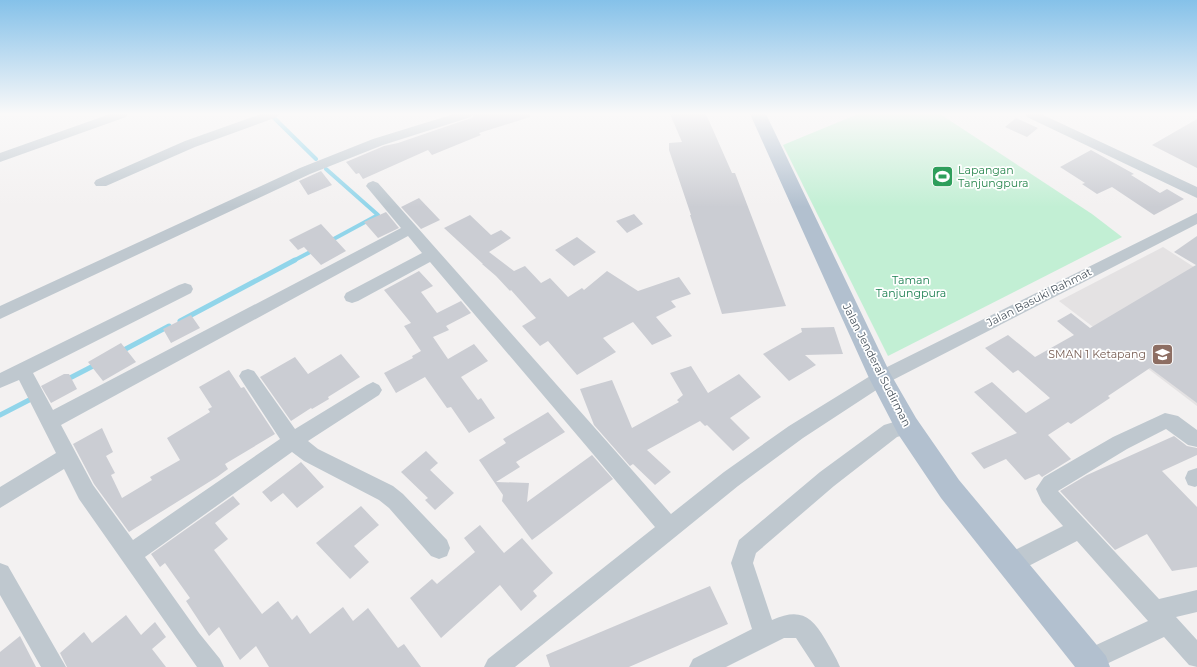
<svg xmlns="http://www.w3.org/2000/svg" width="1197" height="667" viewBox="0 0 1197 667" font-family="Montserrat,sans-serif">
<rect width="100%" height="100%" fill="#f3f1f1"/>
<path fill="#e4e2e3" d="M1163,247L1197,269V406L1059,301Z"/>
<path fill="#c2efd4" d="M858,114H940L1092,214L1122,237L888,356L783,145Z"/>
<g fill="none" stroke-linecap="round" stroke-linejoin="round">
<path stroke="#91d5ea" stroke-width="4" d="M270,114L316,159
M326,169L378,215L330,241
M293,261L314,250"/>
<path stroke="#91d5ea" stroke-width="5" d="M180,321L295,260
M120,352L169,326
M66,380L97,364
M0,415L35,397"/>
</g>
<path fill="#cbcdd3" d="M474,114H530V117L479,133L481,135L432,155L428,150L363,179L359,173L356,174L346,162L384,146L398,143L471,118Z
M670,114H706L732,173H735L786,306L722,314L690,215H691L669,150V143L682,142Z
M1016,118L1038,128L1027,137L1005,127Z
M1197,119V168L1152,145Z
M1091,150L1134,174L1131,175L1160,193L1167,189L1184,199L1154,215L1112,187L1097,194L1082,184L1085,183L1060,167Z
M321,171L332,185L308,195L299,181Z
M419,198L440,220L421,229L401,207Z
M386,212L399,228L378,238L364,222Z
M634,214L643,224L627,233L616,221Z
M470,215L491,235L501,230L511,238L489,252L514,271L525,266L541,283L550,278L568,297L582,288L584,290L607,271L638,291L679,277L691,294L671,301L676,307L656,317L672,336L652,345L633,322L603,338L616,352L577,375L548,341L540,346L522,326L536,318L511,290L510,291L496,276L482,264H483L444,228Z
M321,224L346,251L321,265L304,247L298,250L289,240Z
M1197,236V403L1150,368L1108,396L1110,398L1071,424L1068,422L1048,435L1071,459L1042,477L1039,474L1025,480L1006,459L984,469L971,453L1017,433L974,392L992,382L1026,413L1050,398L1018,370L1013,373L985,348L1008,335L1035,357L1074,335L1057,321L1071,313L1090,328L1196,265L1174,252Z
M577,237L596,252L574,266L555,250Z
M419,271L433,286L421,292L437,313L461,301L471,313L446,326L449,330L433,337L448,359L474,344L488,361L461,377L478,400L481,398L495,418L469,433L451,407L447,408L425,377L396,393L384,373L413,358L412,356L421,351L404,326L411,323L384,290Z
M191,315L200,328L171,343L163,329Z
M834,327L843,354L805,355L816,365L789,381L763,354L802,332L801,328Z
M121,343L136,362L103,381L88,362Z
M341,354L360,377L328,397L329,399L312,409L311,408L291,421L260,377L295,357L308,374Z
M691,366L708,393L739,374L761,397L730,418L750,438L733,451L707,425L705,426L700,421L647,450L671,472L655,485L633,464L630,466L594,425L580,389L612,380L632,428L679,402L677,400L683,395L670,373Z
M229,370L241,388L244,387L275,434L225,464L228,469L217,477L129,532L94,484L73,444L102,428L113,452L106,456L115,473L111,475L122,498L152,480L150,477L180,460L167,438L210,412L208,409L212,407L199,387Z
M64,374H69L77,389L51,403L41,386Z
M548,412L565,432L516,462L520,467L496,482L529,483L527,502L592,455L613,479L532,540L502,501L503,495L479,460L506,443L503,439Z
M1174,436L1187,446L1197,448V455L1162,471L1197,507V567L1172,571L1147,534L1115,550L1060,491L1087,475Z
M426,451L438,463L430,470L454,493L435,510L425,500L428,498L401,472Z
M301,462L324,487L297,508L283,493L271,502L262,492Z
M233,496L240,504L215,523L228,539L214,550L262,614L278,601L292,620L297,615L310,634L343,607L353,621L368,608L398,648L404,644L421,667H269L256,646L240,660L219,627L209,636L186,601L190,598L165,563L160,567L151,554Z
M361,506L379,525L354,546L369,562L350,579L316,543Z
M480,525L504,553L522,538L553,573L533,591L537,596L521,611L500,585L441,638L410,598L432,579L437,584L475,552L464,538Z
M710,586L728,624L629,667H550L546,655Z
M126,615L141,635L155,622L166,637L152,649L166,667H67L60,653L84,632L92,643Z
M20,636L36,667H0V652Z"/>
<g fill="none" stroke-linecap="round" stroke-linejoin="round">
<path fill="#bfc8cf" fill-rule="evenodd" d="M110,114H128L126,117L0,162V153Z
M261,114H279L277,117L195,147L106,186H96L94,183L96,180L185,141Z
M454,114H473L471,117L383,145L310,174L0,319V306L300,168L373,139Z
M1025,114H1041L1197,187V198L1027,117Z
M373,181L378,183L671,514L724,472L789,426L875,373L1197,213V224L887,383L803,438L738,486L515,667H484L488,659L655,527L430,262L358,301L352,303L346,301L344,297L346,293L422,253L408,236L61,425L93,485L133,540L280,439L242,381L239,376L242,371L248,369L254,371L295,429L367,385L373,382L379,385L382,390L379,395L308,441L318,449L393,486L403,494L447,540L450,548L447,556L439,559L431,556L389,508L379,500L304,461L292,452L145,557L199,633L220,659L224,667H197L79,499L64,469L0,508V487L56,453L19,380L0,388V373L179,285L185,283L191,285L193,289L191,293L33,373L53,410L401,228L366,186L368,183Z
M1165,413L1178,416L1197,430V447L1188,445L1166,429L1127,449L1058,491L1159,599L1197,590V612L1176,617L1197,640V667L1189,665L1164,637L1100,667H1080L1077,660L1081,652L1148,621L1077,541L1011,575L1003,572L1000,564L1003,556L1063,526L1042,502L1036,489L1044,477L1113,437Z
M907,418L914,420L916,426L914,432L897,437L834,486L756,553L753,563L772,620C799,608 811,615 825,639C830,648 836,657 840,667H815L796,638H784L726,667H689L693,659L752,629L731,563L739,540L820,472L884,425Z
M1197,468V486L1195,487L1188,485L1185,478L1188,471Z
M0,563L8,566L66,667H41L0,595Z"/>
<path fill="#b2c0cf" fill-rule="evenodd" d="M750,114H766L890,373L916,418L959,480L1106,656L1110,667H1075L941,498L898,434L869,378Z"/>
</g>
<linearGradient id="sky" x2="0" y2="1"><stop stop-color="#85c1e9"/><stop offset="0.55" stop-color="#faf9f9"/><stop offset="1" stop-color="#faf9f9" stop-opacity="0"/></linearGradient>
<rect width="1197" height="207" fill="url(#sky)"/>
<defs>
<symbol id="stadium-square" viewBox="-11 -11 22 22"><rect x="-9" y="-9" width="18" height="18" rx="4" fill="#2e9e5b" stroke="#fff"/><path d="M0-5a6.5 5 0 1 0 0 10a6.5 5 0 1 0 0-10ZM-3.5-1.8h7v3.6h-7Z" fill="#fff"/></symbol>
<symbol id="school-square" viewBox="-11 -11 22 22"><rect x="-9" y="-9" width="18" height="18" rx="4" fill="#8d6e63" stroke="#fff"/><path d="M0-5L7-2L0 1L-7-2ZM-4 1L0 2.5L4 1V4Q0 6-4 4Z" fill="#fff"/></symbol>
</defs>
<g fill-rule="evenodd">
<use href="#stadium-square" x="930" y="164" width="25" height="25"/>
<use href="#school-square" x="1150" y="342" width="25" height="25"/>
</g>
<g text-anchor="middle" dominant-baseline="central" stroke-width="3.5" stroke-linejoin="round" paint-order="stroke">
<g font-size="11" fill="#27864d" stroke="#fff" text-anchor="start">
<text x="958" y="170">Lapangan<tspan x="958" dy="13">Tanjungpura</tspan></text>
</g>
<g font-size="11" fill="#1a7f50" stroke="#fff">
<text x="911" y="280">Taman<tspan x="911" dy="13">Tanjungpura</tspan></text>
</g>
<g font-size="11" fill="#49545e" stroke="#fff">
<text transform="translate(1039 297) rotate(-27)">Jalan Basuki Rahmat</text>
<text transform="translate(877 365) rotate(63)">Jalan Jenderal Sudirman</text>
</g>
<g font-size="11" fill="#785e54" stroke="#fff" text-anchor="end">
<text x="1146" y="354">SMAN 1 Ketapang</text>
</g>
</g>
</svg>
